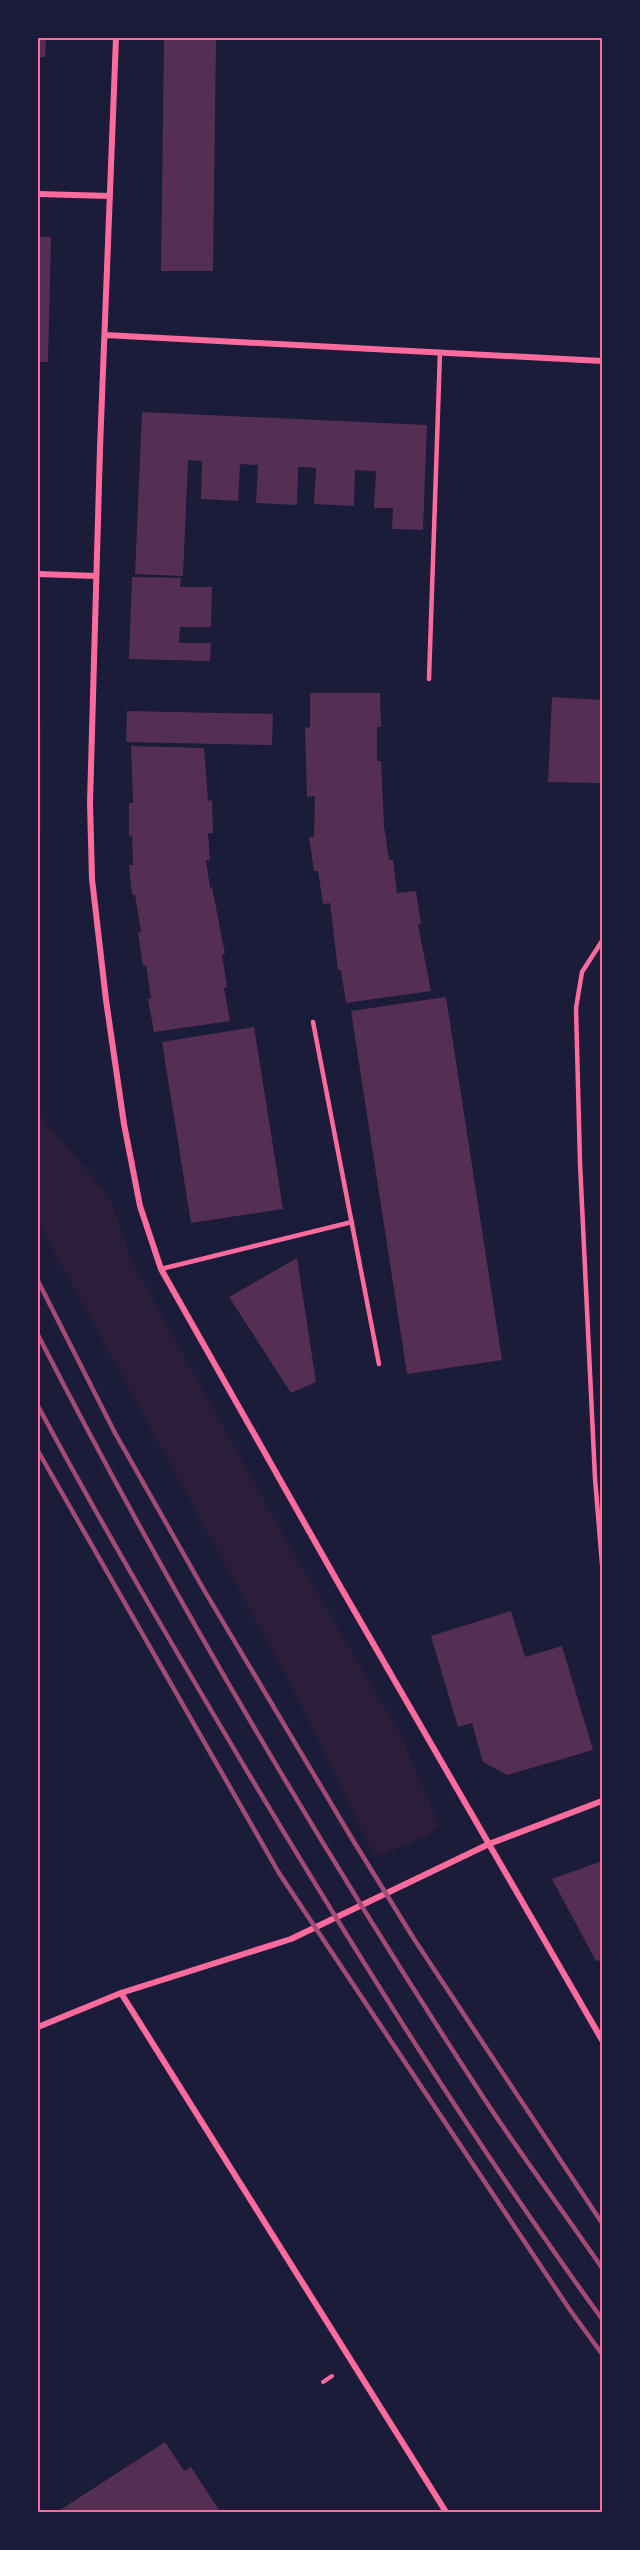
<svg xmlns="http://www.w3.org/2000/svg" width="640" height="2550" viewBox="0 0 640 2550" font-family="Lato,sans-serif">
<rect width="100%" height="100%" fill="#1b1b3a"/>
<path fill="#2a1e3b" d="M38,721H43V835L38,836Z
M38,1113L109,1196L134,1265L287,1541L401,1735L439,1825L430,1835L375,1857L291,1685L38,1222Z"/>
<path fill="#542f53" d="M38,38H46L45,57H38Z
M164,38H216L213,271H161Z
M38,237H51L48,362H38Z
M142,412L427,425L423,530L392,529L393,508H374L376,471L355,470L354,506L314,504L316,468L305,467H298L297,505L256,503L258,465L240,464L238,501L201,499L202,461L188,460L183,576L135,574Z
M132,577L181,578L180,587H212L211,627H180L179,643H211L210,661L129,659Z
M310,693H380L381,727H377V761H381L384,826L389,860H393L397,893L416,891L421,924L418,925L431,991L346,1003L341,970H338L330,903L323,904L318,871H314L309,837H314L315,796L307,797L305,727L310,728Z
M552,697L602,700V783L548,782Z
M127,711L273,714L272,745L126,742Z
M131,746L204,748L208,801L212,800L213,833H208L210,860H206L210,888L212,887L225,954H222L227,987L224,988L230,1021L154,1032L148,999L151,998L146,965L143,966L138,933L141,932L135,895H132L129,865H133L132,835L129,836V803H133Z
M446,997L502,1360L407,1374L351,1011Z
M254,1027L283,1209L191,1223L162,1042Z
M297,1258L316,1382L291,1393L229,1297Z
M511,1611L525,1657L562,1646L593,1750L507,1775L483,1762L472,1723L458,1727L431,1636Z
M602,1861V1960L596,1961L552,1879Z
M165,2442L184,2471L191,2467L219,2510L215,2512H57Z"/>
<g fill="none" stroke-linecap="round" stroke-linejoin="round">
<path stroke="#ff6b9d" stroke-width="4" d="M323,2382L332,2376"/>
<path stroke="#ff6b9d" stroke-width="4.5" d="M429,679L440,352
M602,941L582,972L576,1008L580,1163L595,1478L602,1564
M313,1022L379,1364
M161,1269L352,1222"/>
<path stroke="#ff6b9d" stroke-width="6" d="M116,38L100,448L90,803L92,879L106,1000L124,1124L140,1206L161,1269L340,1586L602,2040
M38,194L110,196
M105,335L602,361
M38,574L96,576
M121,1993L446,2512
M38,2027L121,1993L291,1939L489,1844L602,1801"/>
<path stroke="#a44b75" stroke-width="4.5" d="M38,1281L115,1433L204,1590L351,1837L414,1939L602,2223
M38,1335C172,1596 322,1850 483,2097C521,2155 563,2211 602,2268
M38,1406C105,1531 177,1653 250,1776C361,1961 475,2144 602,2319
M38,1451L279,1873L570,2310L602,2354"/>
</g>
<rect width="640" height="2550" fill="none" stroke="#1b1b3a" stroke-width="78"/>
<rect x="39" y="39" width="562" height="2472" fill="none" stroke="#ff6b9d" stroke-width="2"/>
</svg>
